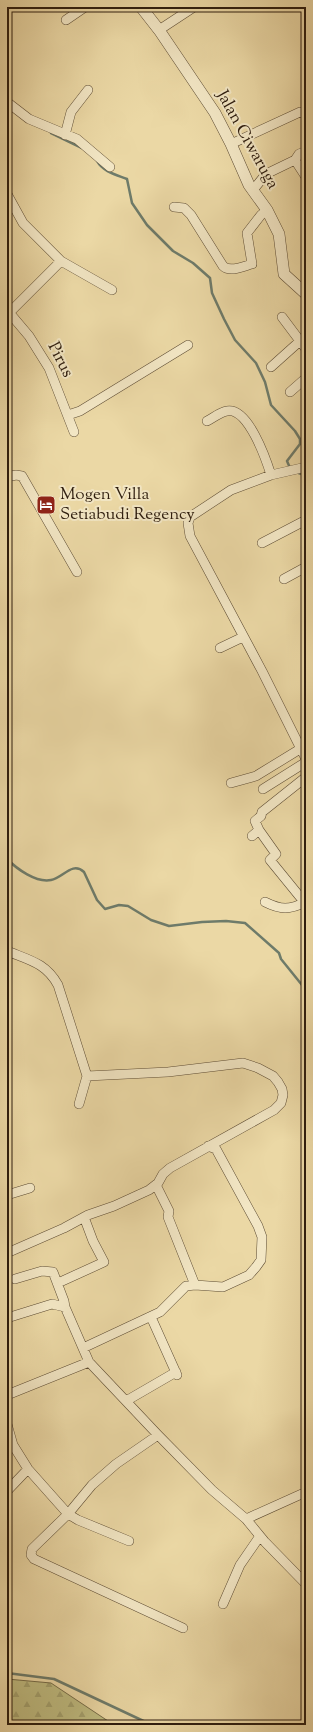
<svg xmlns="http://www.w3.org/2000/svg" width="313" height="1732" viewBox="0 0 313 1732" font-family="'Sorts Mill Goudy',serif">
<defs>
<pattern id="forest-firs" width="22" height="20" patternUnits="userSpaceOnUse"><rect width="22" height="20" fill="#bfbc81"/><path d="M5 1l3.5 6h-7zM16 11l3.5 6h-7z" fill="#a4a16e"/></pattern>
</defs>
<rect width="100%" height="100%" fill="#ebd8a5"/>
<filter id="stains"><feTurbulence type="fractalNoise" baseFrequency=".005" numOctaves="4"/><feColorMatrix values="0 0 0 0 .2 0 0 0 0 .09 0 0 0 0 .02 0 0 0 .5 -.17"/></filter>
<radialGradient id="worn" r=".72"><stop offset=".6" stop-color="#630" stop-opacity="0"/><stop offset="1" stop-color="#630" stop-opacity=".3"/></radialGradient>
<path fill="url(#forest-firs)" stroke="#766c48" d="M7,1679L51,1683L114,1725H7Z"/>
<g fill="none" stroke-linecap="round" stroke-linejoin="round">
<path stroke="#6e7b6a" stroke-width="2.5" d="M51,133L82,148
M97,161C103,172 117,175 127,179L132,203L147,225L173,251L193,263L210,278L212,293L224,319L235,340L256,363L265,382L271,405L295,431L300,439V444L287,461L290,468
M296,472L304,475L306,479
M7,859C17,869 36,883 51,880C63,878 72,861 84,872L97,900L105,909L119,905L128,906L151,920L169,926L202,922L226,921L245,923L279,953L281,959L306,990
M7,1673L54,1679L152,1725"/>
<defs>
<path id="minor" d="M66,20L85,7
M159,30L194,7
M7,102L29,119L77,139L110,167
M65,135L71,112L88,90
M231,144L300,112L306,115
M295,160L299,154L306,151
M253,190L266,174L295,160L306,177
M7,194L23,223L61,261L112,290
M174,207L184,208L191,215L223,266C230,273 244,266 252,264L247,233L261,215L267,210
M7,310L29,336L49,368L74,432
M10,312L61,261
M282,317L306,349
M271,367L300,341
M290,392L306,378
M68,415L80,411L188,345
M207,421C213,418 220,412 227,411C248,407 266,459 271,475
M306,467L271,475L231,490L190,517L188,523L190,536L262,671L306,759
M7,477L16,475L22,476L77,572
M262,543L306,520
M284,579L306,567
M220,648L243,637
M231,783L256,776L300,749
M263,789L306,762
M259,830L276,854L270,860L305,903
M252,836L259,830L255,821L261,816L262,812L306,777
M265,902C281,910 289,910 306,902
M7,951C29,960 46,963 58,985L87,1076L168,1072L243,1063L258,1068L273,1076L278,1082L282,1089L283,1095L281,1103L274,1110L170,1168L163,1174L158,1183L149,1190L114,1206L88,1215L64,1228L7,1253
M79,1104L87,1076
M156,1185L169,1211L168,1217L195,1285
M7,1195L30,1188
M15,1279L42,1271L53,1272L64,1301L65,1307
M58,1283L104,1262L93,1241L84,1217
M151,1317L177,1375
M7,1318L52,1304L65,1307L89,1362L158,1435L212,1490L246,1519L265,1542L306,1584
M83,1348L160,1312L186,1286L195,1285L223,1287L249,1275L256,1267L261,1260L262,1237L258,1226L216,1149L208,1146
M7,1395L89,1362
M126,1401L176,1372
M7,1424L13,1445L28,1469L68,1514L78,1520L129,1541
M158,1435L116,1464L92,1485L68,1514L32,1549L31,1555L34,1559L183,1628
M7,1491L28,1469
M246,1519L306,1492
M223,1604L240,1565L260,1536"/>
<path id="tertiary" d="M141,7L159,30L215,113L231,144L249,185L267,210L279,234L284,274L306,294"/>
</defs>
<use href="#minor" stroke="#5d4c34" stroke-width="10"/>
<use href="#tertiary" stroke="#5d4c34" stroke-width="12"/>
<use href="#minor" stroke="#f2e6c4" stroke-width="9"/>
<use href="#tertiary" stroke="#f2e6c4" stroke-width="11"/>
</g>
<defs>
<symbol id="hotel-square" viewBox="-11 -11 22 22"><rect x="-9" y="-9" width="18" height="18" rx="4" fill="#8f2418" stroke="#f2e6c4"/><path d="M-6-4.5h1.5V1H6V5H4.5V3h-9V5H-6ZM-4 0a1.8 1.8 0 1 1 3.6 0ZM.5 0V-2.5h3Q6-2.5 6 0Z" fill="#fff"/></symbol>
</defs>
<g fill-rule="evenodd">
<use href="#hotel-square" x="35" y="494" width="22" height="22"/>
</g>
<g text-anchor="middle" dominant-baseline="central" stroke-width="4" stroke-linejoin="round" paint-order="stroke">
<g font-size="17" fill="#2e1d0e" stroke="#f2e6c4">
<text transform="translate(247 140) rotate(61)">Jalan Ciwaruga</text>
<text transform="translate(60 360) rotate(63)">Pirus</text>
</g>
<g font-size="17" fill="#2e1d0e" stroke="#f2e6c4" text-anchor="start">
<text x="60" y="495">Mogen Villa<tspan x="60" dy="20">Setiabudi Regency</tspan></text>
</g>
</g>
<rect width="313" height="1732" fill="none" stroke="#ebd8a5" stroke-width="24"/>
<rect x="8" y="8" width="297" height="1716" fill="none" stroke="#2e1d0e" stroke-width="2"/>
<rect x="12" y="12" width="289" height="1708" fill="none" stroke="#2e1d0e"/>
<rect width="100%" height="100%" filter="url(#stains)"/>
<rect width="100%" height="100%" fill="url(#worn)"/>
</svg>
